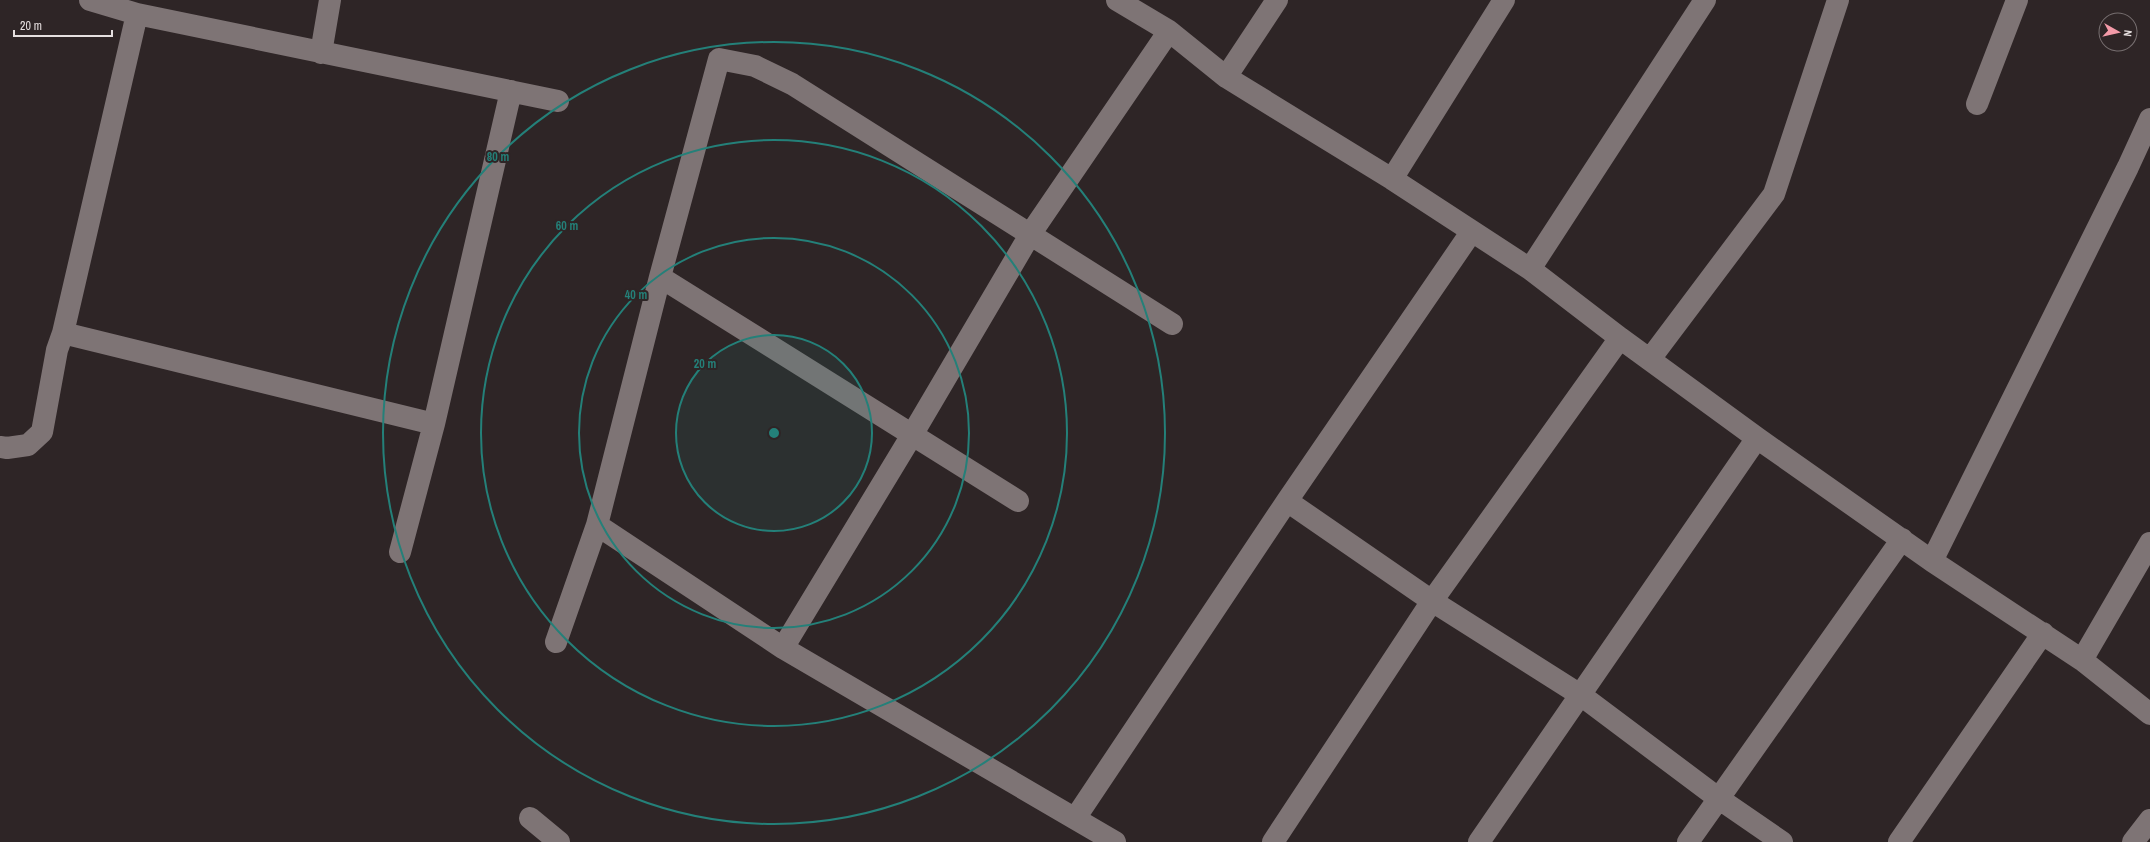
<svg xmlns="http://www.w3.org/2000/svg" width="2150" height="842" viewBox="0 0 2150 842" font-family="'Archivo Narrow',sans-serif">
<rect width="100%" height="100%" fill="#2e2526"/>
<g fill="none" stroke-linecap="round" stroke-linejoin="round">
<path stroke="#7e7475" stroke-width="22" d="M90,0L137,14L558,101
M1117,0L1169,31L1226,77L1392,179L1530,269L1620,338L1757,438L1932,561L2082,660L2150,714
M321,53L330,0
M1226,77L1277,0
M1977,104L2017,0
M1392,179L1504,0
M1530,269L1705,0
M660,277L1018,501
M63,333L434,424
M1650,359L1774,194L1838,0
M0,447L7,448L28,445L42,432L57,350L63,333L137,14
M1287,501L1432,601L1582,696L1718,798L1782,842
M597,525L783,648L1115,842
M400,552L434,424L511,91
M1932,561L2128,167L2150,119
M556,642L597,525L660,277L719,59L755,66L792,84L1172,324
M783,648L912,435L1031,233L1169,31
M2082,660L2150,543
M1076,817L1287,501L1472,231
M530,818L559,842
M1273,842L1432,601L1620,338
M1479,842L1757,438
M1688,842L1902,539
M1899,842L2043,633
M2133,842L2150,820"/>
</g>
<circle cx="774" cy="433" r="98" fill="#248079" fill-opacity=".12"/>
<g fill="none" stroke="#248079" stroke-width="2">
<circle cx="774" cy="433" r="98"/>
<circle cx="774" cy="433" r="195"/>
<circle cx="774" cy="433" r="293"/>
<circle cx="774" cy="433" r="391"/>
</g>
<circle cx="774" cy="433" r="6" fill="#248079" stroke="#2e2526" stroke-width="2"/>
<g font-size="12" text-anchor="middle" font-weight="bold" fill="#248079" stroke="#2e2526" stroke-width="4" stroke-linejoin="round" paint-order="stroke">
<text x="498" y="161">80 m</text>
<text x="567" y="230">60 m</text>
<text x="636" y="299">40 m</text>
<text x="705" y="368">20 m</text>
</g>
<g transform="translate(2118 32) rotate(98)"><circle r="19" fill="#2e2526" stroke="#776f70"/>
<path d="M0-3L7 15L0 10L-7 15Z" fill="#f39aa8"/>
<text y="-6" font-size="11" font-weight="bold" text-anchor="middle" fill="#e5dfdf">N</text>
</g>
<path d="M14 30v6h98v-6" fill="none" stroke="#e5dfdf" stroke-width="2"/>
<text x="20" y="30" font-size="12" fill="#e5dfdf" stroke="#2e2526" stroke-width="3" paint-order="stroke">20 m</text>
</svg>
